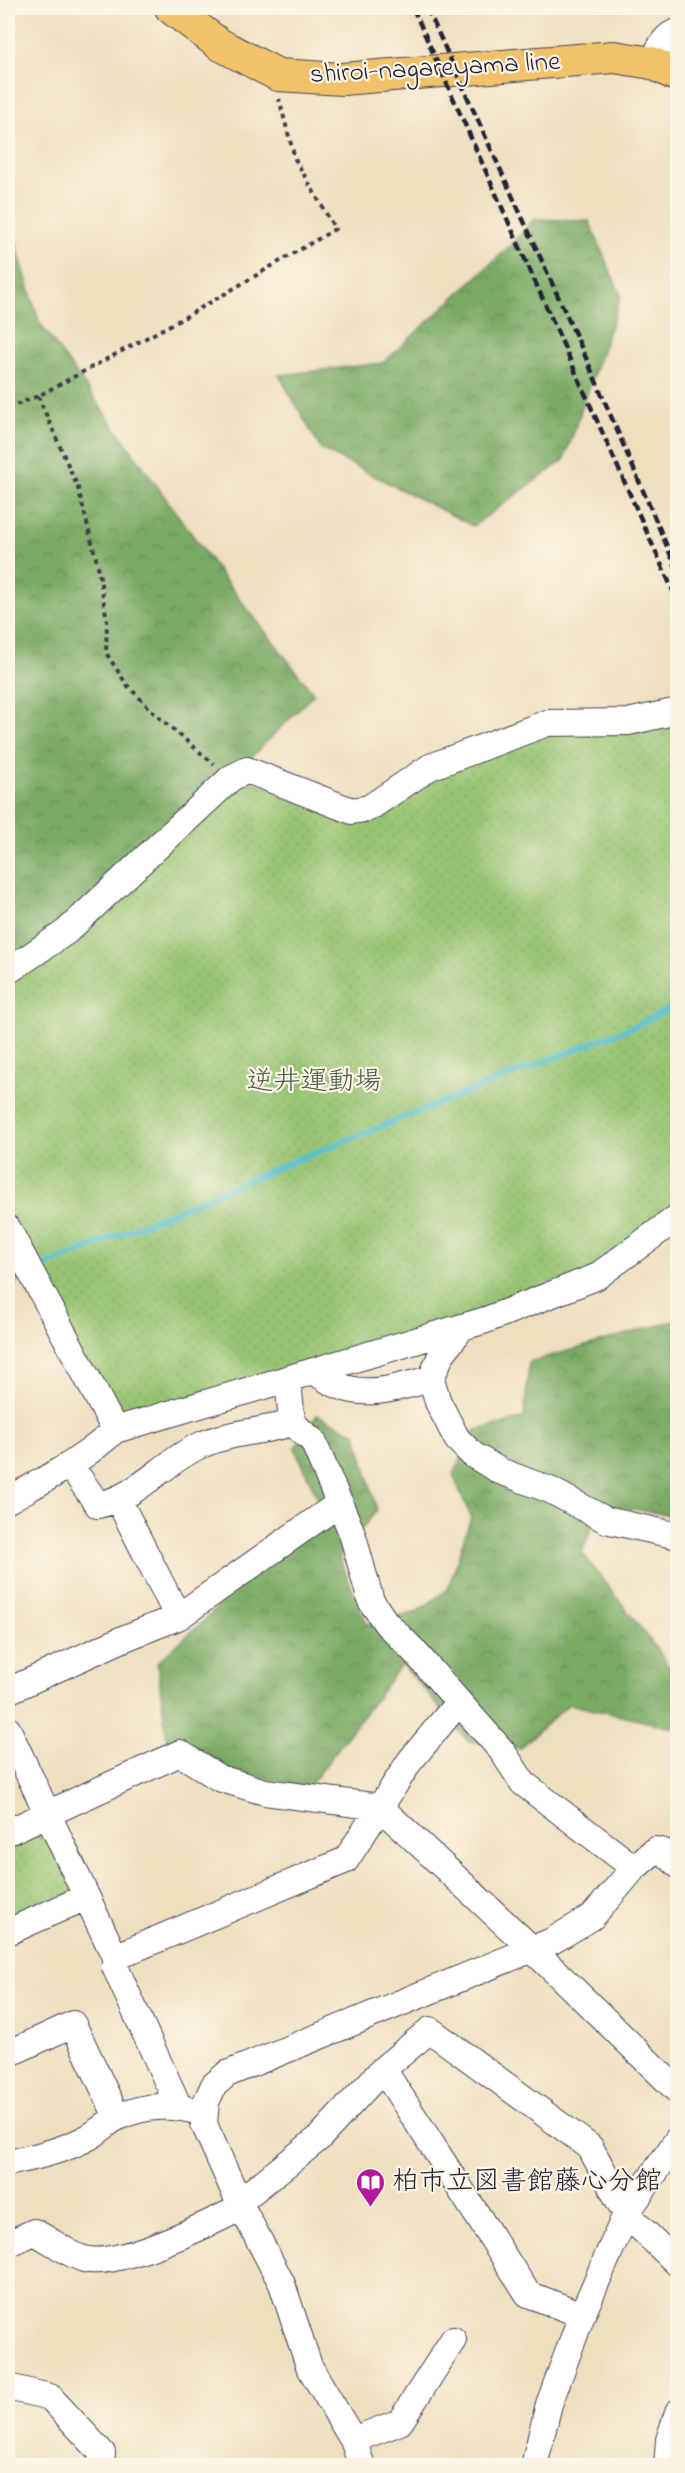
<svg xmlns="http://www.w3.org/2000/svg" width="685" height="2473" viewBox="0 0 685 2473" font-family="'Indie Flower','Klee One',sans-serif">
<defs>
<pattern id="forest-crowns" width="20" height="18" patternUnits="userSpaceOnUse" patternTransform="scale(1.5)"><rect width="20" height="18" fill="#79aa64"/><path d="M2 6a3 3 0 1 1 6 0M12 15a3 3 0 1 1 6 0" fill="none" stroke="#638a54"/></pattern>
<pattern id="park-dots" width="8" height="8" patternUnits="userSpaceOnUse" patternTransform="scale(1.5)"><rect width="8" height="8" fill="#97c472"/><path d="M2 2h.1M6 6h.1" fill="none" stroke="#82a864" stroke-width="1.8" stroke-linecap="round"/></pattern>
</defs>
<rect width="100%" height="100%" fill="#fcf5e5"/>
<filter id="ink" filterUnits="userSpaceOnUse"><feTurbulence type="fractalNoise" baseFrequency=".0167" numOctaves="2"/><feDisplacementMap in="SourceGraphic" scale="12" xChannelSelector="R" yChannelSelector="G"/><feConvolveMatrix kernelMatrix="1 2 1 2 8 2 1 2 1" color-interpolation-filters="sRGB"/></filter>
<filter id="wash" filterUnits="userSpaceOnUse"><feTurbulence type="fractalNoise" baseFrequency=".008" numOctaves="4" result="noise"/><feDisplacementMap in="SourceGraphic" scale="24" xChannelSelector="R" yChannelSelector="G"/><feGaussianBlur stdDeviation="1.35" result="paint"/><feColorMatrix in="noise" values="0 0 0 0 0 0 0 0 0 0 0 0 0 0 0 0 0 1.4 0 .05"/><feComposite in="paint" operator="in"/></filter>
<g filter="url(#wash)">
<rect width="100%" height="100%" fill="#efdfbf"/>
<path fill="url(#forest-crowns)" stroke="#4e6650" stroke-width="1.5" d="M8,216L39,322L221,575L314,694L13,997L8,996Z
M534,219L589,221L621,296L564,460L473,526L321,449L279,375L383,363L510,246Z
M677,1320V1516L600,1504L582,1553L660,1653L677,1680V1719L673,1728L569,1704L520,1748L468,1741L402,1664L309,1787L225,1770L167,1739L157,1663L208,1617L319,1501L295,1448L317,1415L356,1433L377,1510L339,1557L367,1624L415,1613L448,1589L471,1517L453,1475L474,1431L524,1418L529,1362Z"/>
<path fill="url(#park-dots)" stroke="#5c7356" stroke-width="1.5" d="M677,711V1217L596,1277L115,1430L8,1218V976L231,778L369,808L547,723Z
M36,1835L50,1840L74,1893L8,1926V1848Z"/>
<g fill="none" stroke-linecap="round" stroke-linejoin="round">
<path stroke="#55c0cf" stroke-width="6" d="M38,1269L294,1161L632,1027L678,1005
M8,1286L25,1275"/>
</g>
</g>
<g filter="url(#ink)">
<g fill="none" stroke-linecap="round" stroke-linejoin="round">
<defs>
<path id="minor" d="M652,63C658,52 664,34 678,32
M8,971L66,932L231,778L247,770L352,811L369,808L430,767L547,723L628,722L678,711
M8,1229L115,1430
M460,1330L441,1355L431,1379L438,1402L457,1439L473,1455L500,1471L550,1490L606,1520L678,1536
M316,1372C355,1403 386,1390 431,1379
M288,1380L292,1423L313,1441L352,1533L371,1601L386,1623L413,1650L502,1751L523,1783L634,1868
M70,1465L98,1505C139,1497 164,1461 201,1445C230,1432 262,1432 292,1423
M8,1500C45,1479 84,1460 115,1430L486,1320L596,1277L678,1217
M119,1501L178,1617
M8,1691L125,1638L178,1617L340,1503
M8,1730L115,1957L346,1860L410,1761L458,1703
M8,1832L180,1753L219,1778L265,1792L380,1807L531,1948L678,2091
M8,1932L86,1897
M115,1957V1967L178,2105
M8,2054L73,2024L117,2117
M383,2069L528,2294L582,2315
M8,2163C35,2157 62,2151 87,2138C98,2133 107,2122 118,2117C147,2104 174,2104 204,2113
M239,2202L319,2138L383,2069L430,2030L590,2147L626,2214L678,2264
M8,2244L34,2232C51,2240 67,2254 84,2259C116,2269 211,2223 242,2207
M8,2387L50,2397L102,2453L101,2466
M353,2440L400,2422L453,2340
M362,2466L353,2440L309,2366L282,2284L239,2202L204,2124L206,2102L214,2085L227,2074L552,1941L592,1917L634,1868L655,1850L664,1852L678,1865
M534,2466L549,2404L582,2315L626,2214L678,2139
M667,2466L669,2440L678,2412"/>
<path id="major" d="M171,8L219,44L278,75L342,79L614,57L652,63L678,76"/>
</defs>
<use href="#minor" stroke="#413e4f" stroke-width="28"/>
<use href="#major" stroke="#413e4f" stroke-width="34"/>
<path stroke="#413e4f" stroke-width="4" stroke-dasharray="4.5 4.5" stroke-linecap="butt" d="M38,396L78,488L98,566L107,621L106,653L127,685L156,715L214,764
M8,408L38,396L187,316L335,229L295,159L279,99"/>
<use href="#minor" stroke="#fff" stroke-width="26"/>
<use href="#major" stroke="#f2c26a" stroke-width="32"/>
<path stroke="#22223b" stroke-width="4.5" stroke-dasharray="9 4.5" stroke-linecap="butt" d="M413,8L678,602
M427,8L586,358L678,572"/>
</g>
</g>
<defs>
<symbol id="library-pin" viewBox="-11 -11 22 30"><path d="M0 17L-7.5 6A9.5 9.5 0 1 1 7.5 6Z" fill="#b5179e" stroke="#fcf5e5"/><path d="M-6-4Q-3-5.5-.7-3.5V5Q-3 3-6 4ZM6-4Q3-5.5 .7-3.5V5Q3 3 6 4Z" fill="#fff"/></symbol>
</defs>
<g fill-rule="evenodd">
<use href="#library-pin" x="354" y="2166" width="33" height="45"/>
</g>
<g text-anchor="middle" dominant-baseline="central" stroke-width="4.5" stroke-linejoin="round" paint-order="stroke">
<g font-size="27" fill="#22223b" stroke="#fcf5e5">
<text transform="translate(435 69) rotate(-3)">shiroi-nagareyama line</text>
</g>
<g font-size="27" fill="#4b5b4e" stroke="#fcf5e5">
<text x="314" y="1082">逆井運動場</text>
</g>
<g font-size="27" fill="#22223b" stroke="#fcf5e5" text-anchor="start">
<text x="392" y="2182">柏市立図書館藤心分館</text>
</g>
</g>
<rect width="685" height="2473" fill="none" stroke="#fcf5e5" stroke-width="30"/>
</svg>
